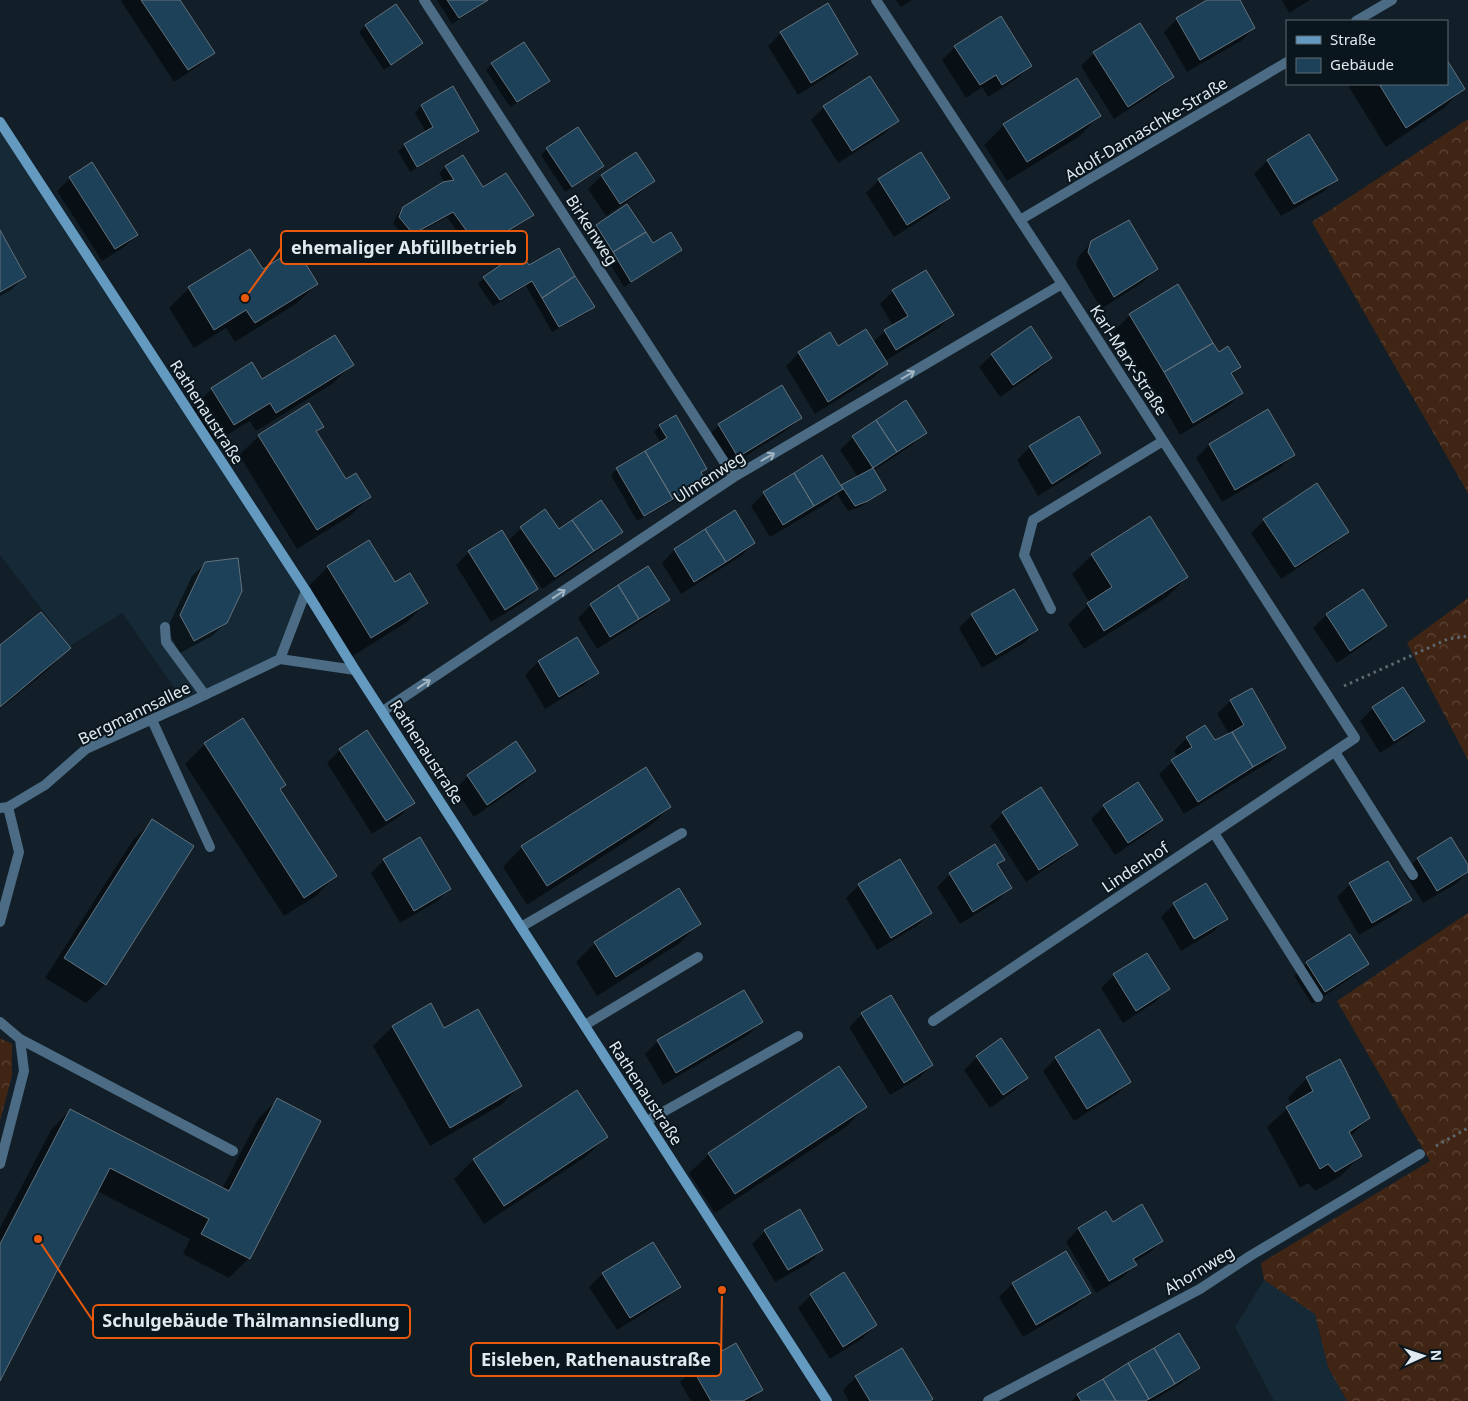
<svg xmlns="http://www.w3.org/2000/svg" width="1468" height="1401" viewBox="0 0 1468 1401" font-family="'Noto Sans',sans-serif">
<defs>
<pattern id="forest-crowns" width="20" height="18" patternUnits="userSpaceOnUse" patternTransform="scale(1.25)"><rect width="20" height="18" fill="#412514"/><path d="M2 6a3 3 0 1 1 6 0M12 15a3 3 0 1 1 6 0" fill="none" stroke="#5c4536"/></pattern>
</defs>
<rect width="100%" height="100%" fill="#121f28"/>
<path fill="#162936" d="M0,122L306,591L280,659L186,704L122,613L70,646L0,555Z
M1264,1280L1315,1314L1328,1367L1347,1401H1274L1235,1327Z"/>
<path fill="url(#forest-crowns)" d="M1468,119V493L1312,222Z
M1468,598V760L1407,643Z
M1468,913V1401H1347L1328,1367L1315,1314L1264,1280L1261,1263L1430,1161L1337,1001Z
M0,1038L12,1044V1076L0,1121Z"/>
<path fill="#0007" d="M122,0H179L213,52L200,65L174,82L121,1Z
M437,0H488L452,24Z
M896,0H912L901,7Z
M1209,0H1239L1254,28L1241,41L1187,72L1164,32L1177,19Z
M1282,0H1310L1289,13Z
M396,6L421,43L415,49L384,70L359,32L366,26Z
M781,33L857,53L844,66L798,95L768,46Z
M955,47L1031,65L1018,78L988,97L982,87L966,98L942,60Z
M1094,53L1172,77L1159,90L1114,119L1081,66Z
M1447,62L1463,89L1444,108L1386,147L1347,84H1447Z
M492,64L548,80L542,87L510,107L486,70Z
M452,88L477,130L471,137L410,172L398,151L405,145L426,132L415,113L421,106Z
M824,107L897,121L884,134L838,163L811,120Z
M1099,116L1080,136L1007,181L984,145L1004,125Z
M1308,136L1336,180L1323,192L1281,216L1254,174L1267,161Z
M547,149L602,166L596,172L565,192L541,155Z
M635,154L653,180L640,193L606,216L588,189L601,176Z
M463,157L483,189L532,214L526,221L472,253L447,217L407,239L393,224L397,215L404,208L445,183L439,173L445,167Z
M70,178L137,235L124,247L102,261L57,191Z
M879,180L948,198L935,211L894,237L866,193Z
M597,226L652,244L681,250L674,256L624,287L591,232Z
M0,233L24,277L11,290L0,296Z
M1092,242L1156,269L1143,282L1101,309L1076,265L1079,256Z
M250,250L262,271L317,284L297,303L235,342L226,328L194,348L169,308L189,288Z
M529,266L593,307L587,313L552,332L526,286L493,306L478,284L484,278Z
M893,291L952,315L939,328L885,361L887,364L874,377L815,414L786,366L799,353L873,342L885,331L893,326L880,304Z
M1130,315L1218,353L1239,366L1231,375L1241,393L1228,406L1180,435L1152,386L1144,391L1111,334Z
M992,355L1051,358L1038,371L1000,397L979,367Z
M352,365L332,384L256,431L250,421L214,443L192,408L212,389Z
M782,387L800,418L787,430L725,469L706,438L719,425Z
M1267,411L1293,455L1280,468L1222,502L1196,458L1209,445Z
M322,426L315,433L345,481L369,497L350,516L297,549L239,455L259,436Z
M660,426L706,469L700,474L704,480L698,487L637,521L611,475L617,469L661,443L654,432Z
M925,432L912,445L873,471L884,490L878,496L860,507L848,511L837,494L829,502L770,537L751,506L764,493L840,487L858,477L840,450L853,437Z
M1030,447L1100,453L1087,466L1038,496L1017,460Z
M735,512L754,543L741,556L681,594L662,563L674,550Z
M1264,520L1347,531L1334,544L1281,579L1251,533Z
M521,528L558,531H621L608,544L542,589L521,559L519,560L537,589L524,602L491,622L456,565L469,552L507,542Z
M369,542L395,584L427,602L407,622L351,657L308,587L328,567Z
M1092,555L1187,577L1167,597L1084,649L1068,624L1090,603L1072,574Z
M206,563L226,623L212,636L180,653L167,629L192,576Z
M1363,591L1385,626L1372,639L1337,663L1313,628L1326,615Z
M668,599L655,612L597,649L578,618L591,605Z
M972,615L1037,630L1024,643L982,668L959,628Z
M577,639L597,672L584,685L545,709L525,675L538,662Z
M0,647L69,648L50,668L0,709Z
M1252,689L1284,748L1271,761L1184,814L1159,774L1178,757L1174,751L1187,738L1205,727L1214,741L1229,734L1217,714L1230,701Z
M1373,708L1423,721L1410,734L1380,753L1360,721Z
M242,720L285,785L279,790L335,876L316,896L284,916L185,764L205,744Z
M340,750L413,803L400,816L372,834L327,763Z
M535,771L522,784L474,817L455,789L468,776Z
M1040,789L1076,844L1063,857L1026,882L990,826L1003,813Z
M1104,806L1161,820L1148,833L1115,855L1091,819Z
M670,807L650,826L527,905L503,867L522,847Z
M152,821L105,984L86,1003L45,978L133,840Z
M419,839L449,889L436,902L400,923L371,873L384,860Z
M1451,839L1468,867V872L1457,883L1423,903L1404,872L1417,859Z
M1003,860L997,866L1010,888L997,901L960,924L937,887L950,874Z
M1350,884L1410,900L1397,913L1359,935L1337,897Z
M859,885L930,913L917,926L877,950L846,898Z
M1174,904L1226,919L1213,932L1181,951L1161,917Z
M699,923L680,943L597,996L576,962L595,943Z
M1307,963H1367L1354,976L1312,1004L1294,976Z
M1114,975L1168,989L1155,1002L1123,1023L1101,988Z
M430,1005L444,1029L520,1086L501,1105L430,1146L373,1046L392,1027Z
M862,1014L932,1065L919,1078L890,1095L849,1027Z
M761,1022L748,1035L663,1085L645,1054L658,1041Z
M1098,1031L1130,1081L1117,1094L1074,1121L1043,1071L1056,1058Z
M977,1057L1027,1078L1014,1091L990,1108L964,1070Z
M1307,1078L1369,1118L1350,1137L1360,1156L1341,1176L1315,1191L1308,1183L1300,1188L1267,1127L1291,1105L1288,1098Z
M277,1100L249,1258L229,1278L183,1254L190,1239L97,1191L0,1378V1228L51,1130L70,1110L222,1189L258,1119Z
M865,1107L846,1127L715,1213L689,1173L709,1154Z
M606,1137L587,1156L484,1224L454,1179L474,1159Z
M1112,1224L1162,1241L1149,1253L1134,1262L1136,1264L1123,1277L1096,1293L1066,1242L1078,1229Z
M765,1231L822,1250L809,1263L775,1282L752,1244Z
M652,1243L679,1286L666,1299L617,1330L589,1287L602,1274Z
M1066,1252L1090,1292L1077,1305L1023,1337L999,1297L1012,1284Z
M811,1295L876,1325L863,1338L830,1359L798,1308Z
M1198,1368L1185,1381L1152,1401H1071L1078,1395Z
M693,1369L761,1390L750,1401H691L680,1382Z
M856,1377L929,1401H849L843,1390Z"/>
<path fill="#1d4159" stroke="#63727d" d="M141,0H180L215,53L188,70Z
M447,0H488L459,18Z
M1207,0H1240L1255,28L1200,60L1176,18Z
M828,3L858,54L811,83L780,32Z
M396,4L423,43L391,65L365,25Z
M1001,16L1032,66L1002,85L996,75L980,85L954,46Z
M1140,23L1174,77L1128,107L1093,52Z
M524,42L550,81L517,102L491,63Z
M1447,60L1465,89L1406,128L1379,84H1447Z
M870,76L899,121L852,151L823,106Z
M1077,78L1101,116L1027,162L1003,124Z
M453,86L479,131L417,167L404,144L433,127L421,105Z
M578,127L604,166L572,187L546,148Z
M1309,134L1338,180L1294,204L1267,160Z
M636,152L655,181L620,204L601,175Z
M921,152L950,198L907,225L878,179Z
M463,155L483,187L506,173L534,215L479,248L453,212L413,234L399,217L403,207L443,182L454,180L445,166Z
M92,162L138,235L115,249L69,177Z
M627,204L646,232L613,252L596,225Z
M1129,220L1158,269L1114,297L1088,252L1091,241Z
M0,230L26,277L0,292Z
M646,232L653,243L671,232L682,250L631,282L613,252Z
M296,248L318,284L255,323L246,310L214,330L188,287L250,249L263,269Z
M559,248L575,276L542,298L532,281L500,300L483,277L520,252L529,265Z
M926,270L954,315L896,350L884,330L908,316L892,290Z
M575,276L595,307L559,327L542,298Z
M1178,284L1213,343L1164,372L1129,314Z
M1031,326L1052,358L1013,385L991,354Z
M866,329L888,364L828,402L798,352L830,332L838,346Z
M335,335L354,365L276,413L270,403L234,425L211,388L252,362L262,379Z
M1213,343L1219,352L1228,346L1241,367L1231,373L1243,393L1193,423L1164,372Z
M782,385L802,418L738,457L718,424Z
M906,400L927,433L897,452L876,420Z
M309,403L324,427L316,431L346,479L356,473L371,497L317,530L258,435Z
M1268,409L1295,455L1235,490L1209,444Z
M676,415L707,469L701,472L705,481L673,499L645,451L667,438L659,425Z
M1079,416L1101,453L1052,484L1029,446Z
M876,420L897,452L873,468L852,436Z
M645,451L673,499L644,516L616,468Z
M822,455L843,489L814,506L794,473Z
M873,468L886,490L868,501L855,506L841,485Z
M794,473L814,506L783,525L763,492Z
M1317,483L1349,532L1295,567L1263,519Z
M601,500L623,532L594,551L572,520Z
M545,509L559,529L572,520L594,551L555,577L520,527Z
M735,510L755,543L726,562L705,529Z
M1150,516L1188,577L1104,631L1087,603L1112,587L1091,554Z
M705,529L726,562L694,582L674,549Z
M502,530L538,589L505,610L468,551Z
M369,540L395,582L410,573L428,603L371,638L327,566Z
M238,558L242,591L227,623L194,641L180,615L205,562Z
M648,566L670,600L639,619L618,585Z
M618,585L639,619L610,637L590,604Z
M1014,589L1038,630L996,655L971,614Z
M1363,589L1387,626L1350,651L1326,614Z
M41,612L71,648L0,707V645Z
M577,637L599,673L559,697L538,661Z
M1403,687L1425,721L1394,741L1372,707Z
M1252,688L1286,748L1253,767L1232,732L1244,725L1230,700Z
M243,718L286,785L280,789L337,876L304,898L204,743Z
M1205,725L1215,740L1232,732L1253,767L1198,802L1171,760L1192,747L1186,737Z
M367,730L415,803L386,821L339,749Z
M516,741L536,771L487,805L467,775Z
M646,767L671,807L547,886L521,846Z
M1138,782L1163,820L1128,843L1103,805Z
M1041,787L1078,845L1039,870L1002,812Z
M152,819L194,846L106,985L64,958Z
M420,837L451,889L414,911L383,859Z
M1451,837L1468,865V872L1437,891L1417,858Z
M995,844L1005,860L997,864L1012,888L973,912L949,873Z
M900,859L932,913L891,938L858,884Z
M1388,861L1412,900L1372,923L1349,883Z
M1206,883L1228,919L1194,939L1173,903Z
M679,888L701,924L616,977L594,942Z
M1350,934L1369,964L1325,992L1306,962Z
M1147,953L1170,989L1136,1011L1113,974Z
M744,990L763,1022L676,1073L657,1040Z
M891,995L933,1065L904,1083L861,1013Z
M431,1003L444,1028L478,1009L522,1086L450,1128L392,1026Z
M1099,1029L1131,1082L1087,1109L1055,1057Z
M1001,1038L1028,1078L1003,1095L976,1056Z
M1340,1059L1370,1118L1349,1132L1362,1156L1335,1172L1328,1164L1320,1169L1286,1107L1313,1091L1306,1077Z
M839,1066L867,1107L735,1194L708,1153Z
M577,1090L608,1137L504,1206L473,1159Z
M277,1098L321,1121L250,1259L201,1234L209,1219L110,1168L0,1381V1244L70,1109L229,1191Z
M1142,1204L1163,1241L1133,1259L1137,1265L1109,1281L1078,1228L1106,1211L1113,1222Z
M800,1209L823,1250L788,1270L764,1230Z
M653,1242L681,1287L630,1318L602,1273Z
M1066,1251L1091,1293L1036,1325L1012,1283Z
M844,1272L877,1325L843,1347L810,1294Z
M1179,1333L1200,1368L1175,1384L1154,1348Z
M736,1343L763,1390L743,1401H711L692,1368Z
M902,1348L933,1399L930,1401H870L855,1376Z
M1154,1348L1175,1384L1149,1399L1128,1363Z
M1128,1363L1149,1399L1145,1401H1116L1103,1379Z
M1103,1379L1116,1401H1081L1077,1394Z"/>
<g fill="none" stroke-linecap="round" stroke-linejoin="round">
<path stroke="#5d6870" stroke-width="3" stroke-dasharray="2.5 4" stroke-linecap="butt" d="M1344,686L1448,639L1468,636
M1436,1146L1468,1128"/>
<path stroke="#4b6c84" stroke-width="10" d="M1051,609L1024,555L1033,520L1163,441
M165,627L166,642L205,695
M152,720L210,847
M1335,752L1413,875
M1214,833L1318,997
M521,927L682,833
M0,1022L20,1039L24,1071L0,1164
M585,1025L698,957
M20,1039L233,1151
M647,1121L798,1036"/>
<path stroke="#4b6c84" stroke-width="10" d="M424,0L734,477
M876,0L1062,284L1355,738L933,1021
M1356,21L1392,0
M1020,220L1287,62
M280,659L306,591
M383,711L734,477L1062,284
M0,808L8,807L45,785L86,749L186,704L280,659L355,670
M0,922L19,852L8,807
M988,1401L1200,1289L1250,1256L1420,1154"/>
<path stroke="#649ac0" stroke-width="10" d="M0,122L306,591L355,670L827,1401"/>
</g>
<defs><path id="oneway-shaft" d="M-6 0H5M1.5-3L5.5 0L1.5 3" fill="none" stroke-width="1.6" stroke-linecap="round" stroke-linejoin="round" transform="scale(1.25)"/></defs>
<g stroke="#a4b7c4">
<use href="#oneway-shaft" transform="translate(908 375) rotate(-30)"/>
<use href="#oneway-shaft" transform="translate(768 457) rotate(-30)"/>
<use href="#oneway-shaft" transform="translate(559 594) rotate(-34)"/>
<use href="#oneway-shaft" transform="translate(424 684) rotate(-34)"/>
</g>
<g text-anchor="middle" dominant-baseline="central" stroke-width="4" stroke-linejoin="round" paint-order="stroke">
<g font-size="16" fill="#e0e9ef" stroke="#09161e">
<text transform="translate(1146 129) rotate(-31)">Adolf-Damaschke-Straße</text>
<text transform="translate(592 230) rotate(57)">Birkenweg</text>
<text transform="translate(1129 360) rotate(57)">Karl-Marx-Straße</text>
<text transform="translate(207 412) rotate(57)">Rathenaustraße</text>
<text transform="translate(709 477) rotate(-33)">Ulmenweg</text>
<text transform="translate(134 713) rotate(-26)">Bergmannsallee</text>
<text transform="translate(427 752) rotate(57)">Rathenaustraße</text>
<text transform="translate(1135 867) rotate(-34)">Lindenhof</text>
<text transform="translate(646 1093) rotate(57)">Rathenaustraße</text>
<text transform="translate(1199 1270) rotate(-31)">Ahornweg</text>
</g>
</g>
<path fill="none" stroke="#e8590c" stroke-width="2" d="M245 298L281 248M38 1239L93 1321M722 1290L721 1360"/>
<g fill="#e8590c" stroke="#09161e" stroke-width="2">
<circle cx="245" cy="298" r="5"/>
<circle cx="38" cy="1239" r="5"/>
<circle cx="722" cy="1290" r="5"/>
</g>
<g fill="#09161e" stroke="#e8590c" stroke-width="2">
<rect x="281" y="231" width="246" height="33" rx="5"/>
<rect x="93" y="1305" width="317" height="33" rx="5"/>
<rect x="471" y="1343" width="250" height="33" rx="5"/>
</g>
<g font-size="18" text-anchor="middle" font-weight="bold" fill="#e0e9ef">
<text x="404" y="254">ehemaliger Abfüllbetrieb</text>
<text x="251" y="1327">Schulgebäude Thälmannsiedlung</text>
<text x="596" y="1366">Eisleben, Rathenaustraße</text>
</g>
<rect x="1286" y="20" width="162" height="65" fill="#09161e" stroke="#5f6a72"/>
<rect x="1296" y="36" width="25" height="8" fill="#649ac0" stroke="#5f6a72"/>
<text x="1330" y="45" font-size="15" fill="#e0e9ef">Straße</text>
<rect x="1296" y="58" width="25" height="15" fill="#1d4159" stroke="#5f6a72"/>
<text x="1330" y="70" font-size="15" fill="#e0e9ef">Gebäude</text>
<g transform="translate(1423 1356) rotate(87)" stroke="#09161e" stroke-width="4" paint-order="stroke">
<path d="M0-4L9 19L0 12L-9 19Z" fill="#e0e9ef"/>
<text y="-8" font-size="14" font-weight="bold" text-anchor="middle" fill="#e0e9ef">N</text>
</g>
</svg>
